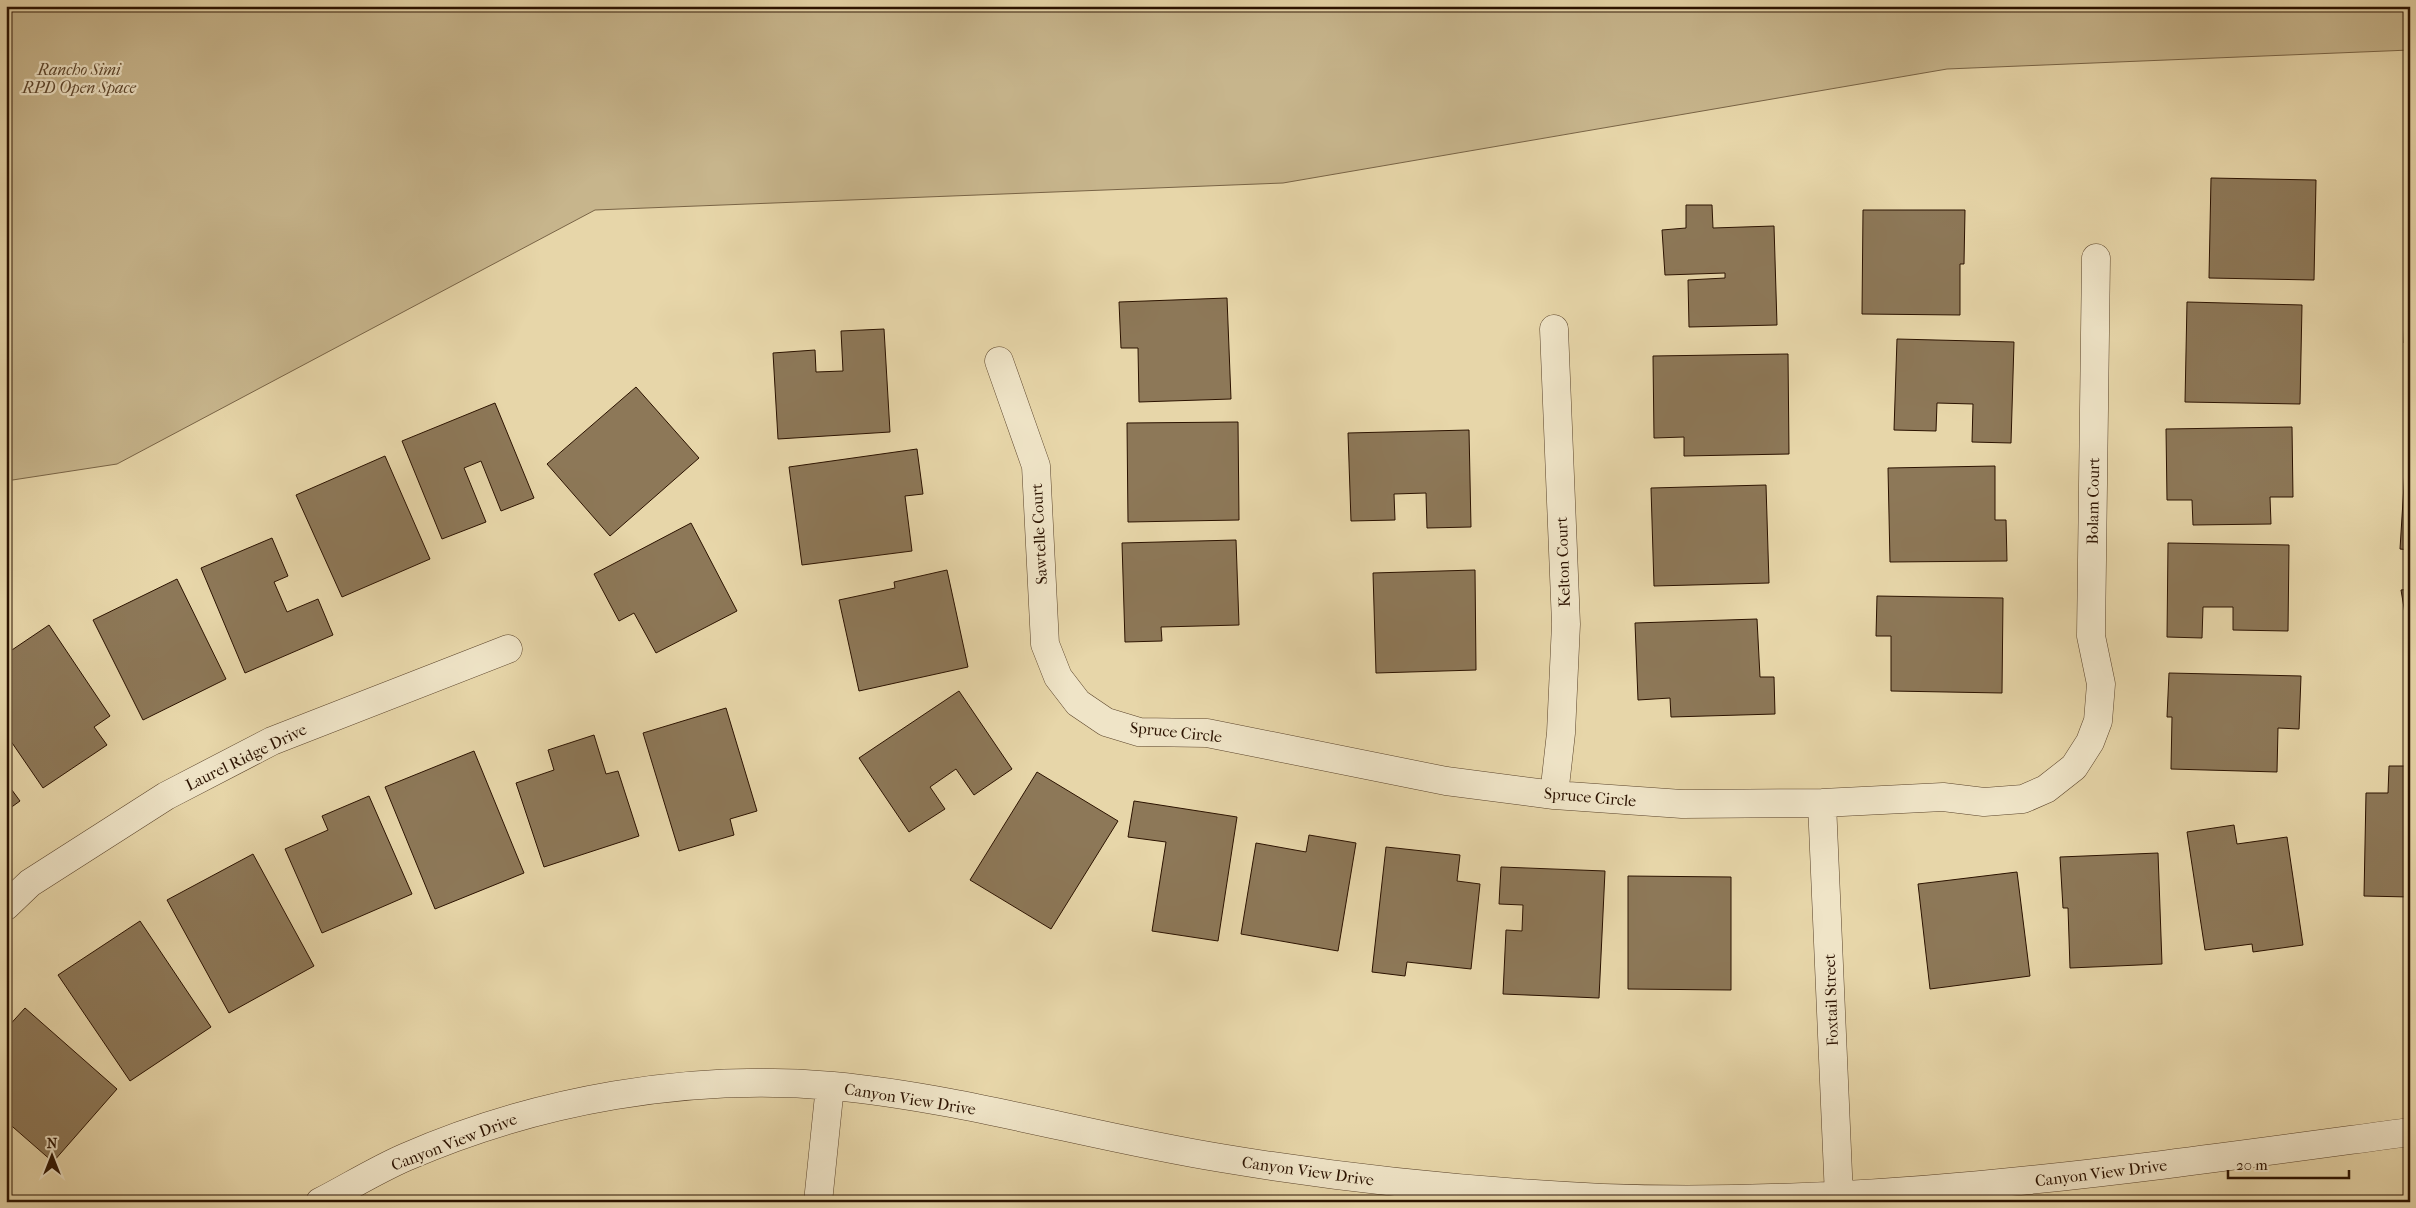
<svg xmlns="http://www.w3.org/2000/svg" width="2416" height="1208" viewBox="0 0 2416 1208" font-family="'IM FELL French Canon',serif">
<rect width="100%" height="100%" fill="#e7d6a9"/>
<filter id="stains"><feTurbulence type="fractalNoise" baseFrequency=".004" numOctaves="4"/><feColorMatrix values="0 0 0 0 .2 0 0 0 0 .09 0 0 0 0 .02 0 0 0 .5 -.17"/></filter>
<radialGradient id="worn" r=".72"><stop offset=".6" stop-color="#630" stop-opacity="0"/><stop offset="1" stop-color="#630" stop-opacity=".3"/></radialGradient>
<path fill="#c7b58c" stroke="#796446" d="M6,6H2410V50L1947,69L1283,183L595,210L117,464L6,481Z"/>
<path fill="#8d7858" stroke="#2b1200" d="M2408,162H2410V239H2405Z
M2211,178L2316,180L2314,280L2209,278Z
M1686,205H1712L1713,228L1774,226L1777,325L1689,327L1688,280L1725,278V273L1665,275L1662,230L1686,228Z
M1863,210H1965L1964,264H1960V315L1862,314Z
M2407,265H2410V343H2404Z
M1227,298L1231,399L1139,402L1138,348H1121L1119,302Z
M2187,302L2302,305L2300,404L2185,402Z
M884,329L890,432L778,439L773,353L815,350L816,372L843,371L841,331Z
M1897,339L2014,342L2011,443L1972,442L1973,404L1937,403L1936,431L1894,430Z
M1788,354L1789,454L1684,456V437L1654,438L1653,356Z
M636,387L699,458L610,536L547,464Z
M495,403L534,498L501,511L481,461L464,468L486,522L442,539L402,441Z
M1238,422L1239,520L1128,522L1127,423Z
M2292,427L2293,497H2270L2271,524L2193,525L2192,500H2167L2166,429Z
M1469,430L1471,527L1427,528L1426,493L1394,494L1395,520L1351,521L1348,433Z
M917,449L923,494L905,496L912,551L802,565L789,467Z
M385,456L430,559L342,597L296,495Z
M1995,466V520H2006L2007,561L1890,562L1888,468Z
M2405,469H2410V550L2400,549Z
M1766,485L1769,583L1654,586L1651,488Z
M691,523L737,611L656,653L634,613L619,621L594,574Z
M272,538L288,576L274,582L287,612L318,599L333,635L245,673L201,568Z
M1236,540L1239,625L1161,627L1162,641L1125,642L1122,543Z
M2168,543L2289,545L2288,631L2233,630V607H2203L2202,638L2167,637Z
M947,570L968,667L859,691L839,600L895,588L894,582Z
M1475,570L1476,670L1376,673L1373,573Z
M177,579L226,679L143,720L93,620Z
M2410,589V643L2401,590Z
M1877,596L2003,598L2002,693L1891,691V636H1876Z
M1757,619L1760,677H1774L1775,714L1671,717L1670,698L1638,700L1635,623Z
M49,625L110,716L94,727L107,745L43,788L6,734V654Z
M2169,673L2301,676L2299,729L2278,728L2277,772L2171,769L2172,717H2167Z
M959,691L1012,769L974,795L956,769L930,787L945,809L909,832L859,758Z
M726,708L757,811L730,819L734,835L679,851L643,733Z
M594,735L606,774L618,771L639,836L544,867L516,783L554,770L548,750Z
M474,751L524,873L435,909L385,787Z
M2389,766H2410V897L2364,896L2366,793H2388Z
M1037,772L1118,821L1051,929L970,880Z
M6,782L20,801L6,811Z
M369,796L412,894L322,933L285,849L328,830L322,816Z
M1134,801L1237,817L1218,941L1152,931L1166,842L1128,837Z
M2234,825L2237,844L2287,837L2303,945L2253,952L2252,944L2205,950L2187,832Z
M1309,835L1356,843L1338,951L1241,934L1256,843L1306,852Z
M1386,847L1460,855L1457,881L1480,884L1471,969L1407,962L1405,976L1372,972Z
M2158,853L2162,964L2070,968L2068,908H2063L2060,857Z
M253,854L314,966L229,1013L167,900Z
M1501,867L1605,871L1599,998L1503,994L1506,930L1522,931L1523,905L1499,904Z
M2017,872L2030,976L1930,989L1918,884Z
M1628,876L1731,877V990L1628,989Z
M140,921L211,1027L130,1081L58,975Z
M25,1008L117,1089L53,1162L6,1121V1029Z"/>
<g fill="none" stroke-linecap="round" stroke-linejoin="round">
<defs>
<path id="street" d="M1554,329L1566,624L1561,733L1554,795
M999,361L1036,466L1045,644L1058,677L1078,703L1106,722L1139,732L1207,733L1446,781L1554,795L1682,804L1822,803L1943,797L1984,802L2023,799L2046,789L2074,767L2090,742L2098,721L2101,684L2091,636L2096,258
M1822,803L1839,1197
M6,906L30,883L166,796L272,741L508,649
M320,1202C349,1187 376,1170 406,1157C537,1100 689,1073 833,1086C963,1098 1091,1137 1221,1158C1347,1179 1475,1192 1603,1198C1874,1208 2142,1168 2410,1132
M818,1202L830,1086"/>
</defs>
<use href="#street" stroke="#5a432a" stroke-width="29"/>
<use href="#street" stroke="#efe4c7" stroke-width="28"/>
</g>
<g text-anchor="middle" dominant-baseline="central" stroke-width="4.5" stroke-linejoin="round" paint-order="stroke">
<g font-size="16" font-style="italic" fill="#5a432a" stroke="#efe4c7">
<text x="79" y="69">Rancho Simi<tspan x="79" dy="18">RPD Open Space</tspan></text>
</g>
<g font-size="16" fill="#2b1200" stroke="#efe4c7">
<text transform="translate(2093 501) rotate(-89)">Bolam Court</text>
<text transform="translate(1039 534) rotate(-93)">Sawtelle Court</text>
<text transform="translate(1563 562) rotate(-92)">Kelton Court</text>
<text transform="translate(1176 732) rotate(6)">Spruce Circle</text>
<text transform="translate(246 757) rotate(-26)">Laurel Ridge Drive</text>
<text transform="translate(1590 797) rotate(5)">Spruce Circle</text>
<text transform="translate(1831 1000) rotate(-92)">Foxtail Street</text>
<text transform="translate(910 1099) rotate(9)">Canyon View Drive</text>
<text transform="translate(454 1142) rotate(-21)">Canyon View Drive</text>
<text transform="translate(1308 1171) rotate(8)">Canyon View Drive</text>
<text transform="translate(2101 1173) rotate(-7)">Canyon View Drive</text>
</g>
</g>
<rect width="2416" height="1208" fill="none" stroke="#e7d6a9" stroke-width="25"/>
<rect x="8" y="8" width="2401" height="1193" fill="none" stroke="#2b1200" stroke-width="2.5"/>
<rect x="12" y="12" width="2391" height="1183" fill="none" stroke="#2b1200"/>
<g transform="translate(52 1156)" stroke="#efe4c7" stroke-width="4" paint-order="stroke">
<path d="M0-4L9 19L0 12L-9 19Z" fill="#2b1200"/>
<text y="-8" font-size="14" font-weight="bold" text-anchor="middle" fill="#2b1200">N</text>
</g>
<path d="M2228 1170v8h121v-8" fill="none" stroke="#2b1200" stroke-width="2.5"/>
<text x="2236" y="1170" font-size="15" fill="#2b1200" stroke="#efe4c7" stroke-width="4" paint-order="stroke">20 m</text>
<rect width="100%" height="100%" filter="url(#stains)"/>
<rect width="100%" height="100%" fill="url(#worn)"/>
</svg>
